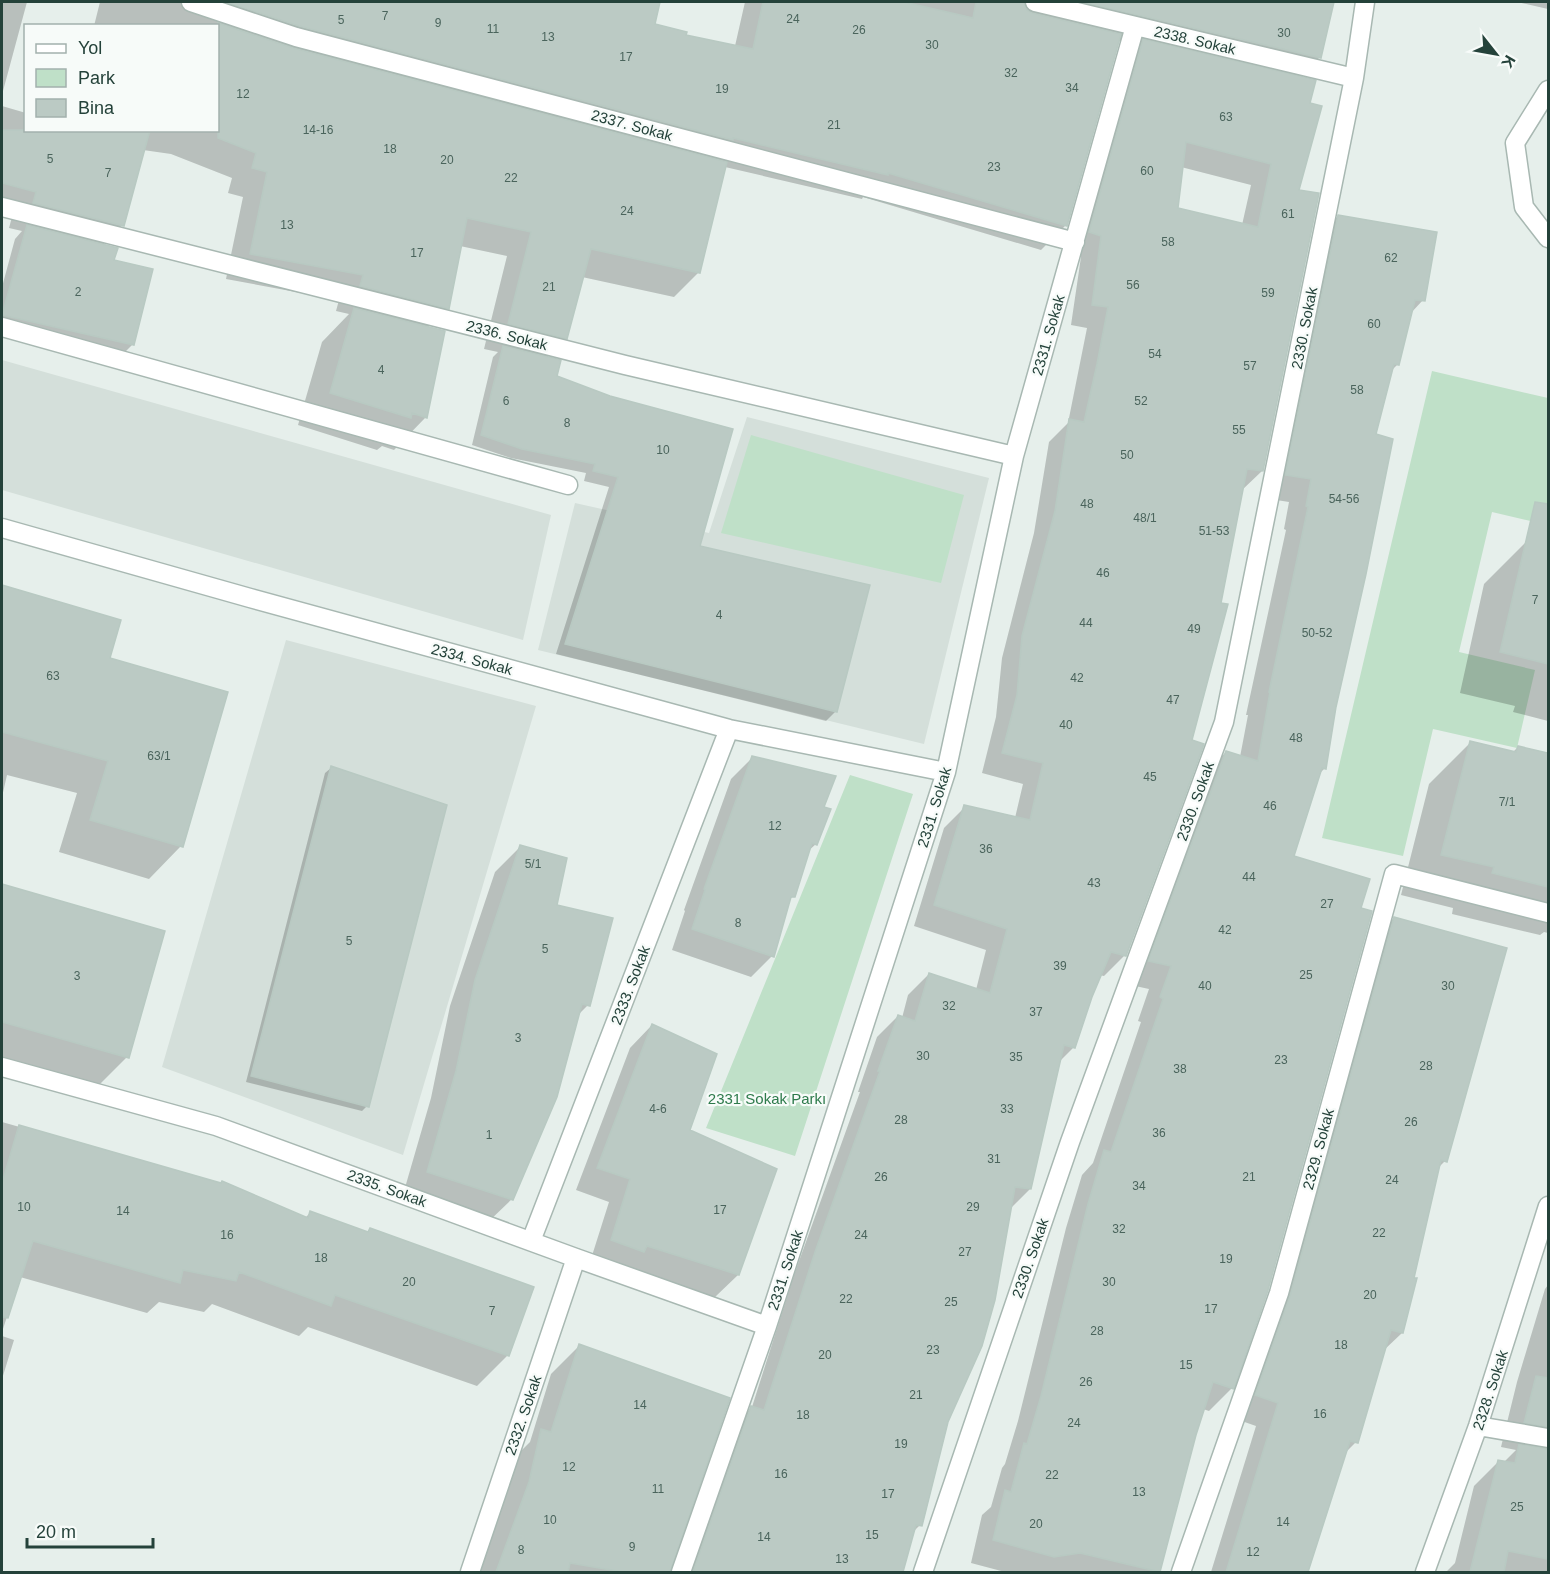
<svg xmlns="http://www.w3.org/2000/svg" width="1550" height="1574" viewBox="0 0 1550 1574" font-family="Arial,sans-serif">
<rect width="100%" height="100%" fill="#e6efeb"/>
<path fill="#d4dfda" d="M2,360L551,515L523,640L2,490Z
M747,417L989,478L924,744L538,650L575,503L709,533Z
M286,640L536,706L403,1155L162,1067Z"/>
<path fill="#bfe0c8" d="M1432,371L1548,398V525L1492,512L1459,652L1535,670L1517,748L1433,729L1403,856L1322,838Z
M751,435L964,495L941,583L721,533Z
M850,775L913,794L795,1156L706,1128Z"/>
<path fill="#0003" fill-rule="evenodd" d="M2,2H27L3,91L2,92Z
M100,2H658L653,25L685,36L735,46L745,2H1332L1319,58L1299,78L1309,104L1262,471L1241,491L1125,955L1104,976L1099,975L1074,1047L1058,1063L1030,1189L1010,1209L946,1421L920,1525L912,1533L902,1571L900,1572H680L730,1429L752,1407L794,1275L860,1092H858L877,1037L898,1016L902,1018L908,995L929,974L976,990L986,950L914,926L944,828L965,807L1015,818L1023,784L982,773L996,717L1002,658L1034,533L1049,442L1068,423L1087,328L1071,325L1081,257L1069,253L1139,46L1118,41L1066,225L1041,250L863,197L862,199L725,167L699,272L674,297L582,277L566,338L546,358L556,377L836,711L826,721L556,654L609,487L584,481L586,473L511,458L472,445L493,357L498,352L484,349L507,256L460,246L448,308L427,328L426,417L394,450L382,446L377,450L298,425L322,342L349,314L336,311L339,300L226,279L243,197L228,193L232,178L171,154L143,150L122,225L102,246L133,344L121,356L2,329V287L15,239L22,231L9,228L12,217L2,214V106L26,113V130H218V26H94ZM1181,167L1251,185L1242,225L1176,209Z
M1517,2H1548V9Z
M1338,216L1423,300L1410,314L1398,364L1390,372L1374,435L1325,768L1318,775L1292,857L1360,909L1232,1388L1209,1411L1203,1409L1158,1572H1005L971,1563L982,1515L991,1507L1002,1468L1005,1464L1018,1421L1066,1228L1082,1175L1093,1163L1141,1022L1138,1021L1149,989L1126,984L1203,775L1226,752L1240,757L1248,715H1246L1286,530L1284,529L1289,502L1263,498L1315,239Z
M1525,543L1548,548V721L1513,712L1515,706L1460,693L1484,584Z
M2,586L119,621L108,659L181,846L149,879L59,852L77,793L7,775L2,797Z
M1470,743L1512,753L1518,747L1548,754V933L1544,932L1540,935L1452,914L1453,908L1401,895L1429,784Z
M752,758L822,808L816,844L807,852L793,896L788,901L772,956L751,977L672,950L685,911L684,910L731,779Z
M331,768L367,1106L362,1111L246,1082L325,773Z
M520,847L555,906L588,1005L577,1016L512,1199L486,1224L402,1198L431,1098L450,1006L495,872Z
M2,886L163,932L127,1057L95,1089L2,1063Z
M1394,918L1445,1161L1437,1169L1402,1333L1383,1351L1356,1442L1344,1454L1307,1572H1211L1256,1426L1233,1418L1267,1320L1371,941Z
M652,1025L738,1275L715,1297L626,1269L590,1262L609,1202L576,1190L630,1048Z
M2,1122L220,1184L305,1218L311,1212L508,1355L477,1386L308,1327L299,1336L212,1304L204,1312L159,1302L147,1313L20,1277L2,1332Z
M1548,1285V1572H1446L1455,1563L1474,1486L1498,1462L1503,1463L1516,1450L1501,1447L1517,1382L1545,1289Z
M2,1336L14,1340L2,1379Z
M579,1346L669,1568L668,1572H479L501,1511L513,1459L530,1442L551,1374Z"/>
<path fill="#bbcac4" stroke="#b8c9c2" stroke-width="1.5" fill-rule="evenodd" d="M225,2H660L655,24L687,32L686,35L753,49L763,2H904L973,18L976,2H1024L1027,10L1032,13L1121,34L1067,226L888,173V175L733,138V140L299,26Z
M1081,2H1334L1321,58Z
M218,23L293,48L727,162L700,273L591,249L567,339L508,324L531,232L467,218L449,309L360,286L363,275L250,254L267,172L252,168L256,153L218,138Z
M1143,39L1316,80L1310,103L1322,106L1299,190L1319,193L1317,203L1263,471L1247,469L1221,603L1228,604L1192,740L1204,744L1126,956L1111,952L1092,997L1075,1048L1064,1045L1031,1189L1015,1187L995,1300L982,1346L948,1422L922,1526L916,1525L903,1572H693L751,1406L764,1410L815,1252L880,1071H878L898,1015L915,1021L929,973L990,993L1007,929L934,905L964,805L1030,820L1043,763L1002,753L1017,695L1022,636L1055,511L1069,419L1084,422L1097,364L1108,307L1092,305L1101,236L1089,232ZM1186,142L1271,164L1258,227L1178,208Z
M2,130H150L124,226L33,203L36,192L2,183Z
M1338,215L1437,232L1425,301L1415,300L1399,365L1394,364L1376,434L1393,439L1366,574L1336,707L1326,769L1322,768L1294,856L1370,879L1361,908L1372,911L1268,1290L1234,1389L1213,1382L1196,1435L1160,1572L1080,1553L1054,1557L993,1540L1005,1490L1011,1492L1024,1443L1027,1444L1041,1396L1088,1204L1104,1150L1111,1152L1163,999L1160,997L1171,966L1148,961L1226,751L1258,761L1270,692H1269L1308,507L1306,506L1311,479L1285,475Z
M27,225L118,248L114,260L153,269L134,345L2,315Z
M354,308L445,331L427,418L412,413L411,418L330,393Z
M503,346L561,360L557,376L610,396L733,429L700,546L870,585L837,712L565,644L618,477L593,471L595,464L522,449L481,435Z
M1535,502L1548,504V664L1500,652Z
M2,585L121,620L110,658L228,692L183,847L90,820L108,761L2,732Z
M1470,741L1516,752L1518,746L1548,753V887L1492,873L1494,867L1441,855Z
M752,756L836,776L824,807L831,809L817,845L812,843L795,897H791L774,957L692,929L705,890L704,889Z
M331,766L447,805L369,1107L251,1076Z
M520,845L567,858L557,905L613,918L590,1006L582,1004L557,1097L513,1200L427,1172L456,1071L475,980Z
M2,884L165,931L129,1058L2,1022Z
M1394,917L1507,948L1447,1162L1441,1160L1414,1278H1417L1403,1333L1391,1330L1358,1443L1350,1441L1308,1572H1226L1278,1403L1255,1395L1290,1296Z
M652,1024L717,1054L690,1130L777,1169L739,1275L647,1246L644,1252L611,1240L630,1179L597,1168Z
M19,1125L221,1183L222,1181L308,1218L310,1211L368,1232L370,1228L534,1287L509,1356L335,1295L331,1306L239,1272L236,1281L183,1270L180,1283L33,1241L8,1318L2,1317V1183Z
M579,1344L730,1398L670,1572H623L570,1563L568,1572H496L529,1482L541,1429L551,1432Z
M1536,1376L1548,1378V1427L1524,1423Z
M1519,1444L1548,1449V1559L1508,1551L1504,1572H1470L1498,1460L1515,1463Z"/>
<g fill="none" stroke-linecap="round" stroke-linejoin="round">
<defs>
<path id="service" d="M1548,90L1515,143L1524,207L1548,238
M2,327L568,485"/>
<path id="minor" d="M191,2L296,37L1075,242
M1035,2L1354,78
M2,207L625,365L1014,456
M2,528L250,598L729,729L946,772
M2,1067L216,1126L576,1258L767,1326
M531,1241L729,729
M1478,1426L1548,1438
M470,1572L576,1258
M681,1572L767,1326L946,772L1014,456L1135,26
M923,1572L1070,1142L1224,722L1354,78L1365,2
M1181,1572L1279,1293L1394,874L1548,913
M1425,1572L1478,1426L1548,1206"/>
</defs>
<use href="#service" stroke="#a8b8b2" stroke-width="21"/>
<use href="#minor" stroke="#a8b8b2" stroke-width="21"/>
<use href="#service" stroke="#fff" stroke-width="18"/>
<use href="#minor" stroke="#fff" stroke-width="18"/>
</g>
<g text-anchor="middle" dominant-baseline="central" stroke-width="4.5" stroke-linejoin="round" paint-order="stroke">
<g font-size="12" fill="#4a645c">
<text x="385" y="16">7</text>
<text x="793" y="19">24</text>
<text x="341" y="20">5</text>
<text x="438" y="23">9</text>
<text x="493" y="29">11</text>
<text x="859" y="30">26</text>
<text x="1284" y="33">30</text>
<text x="548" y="37">13</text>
<text x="932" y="45">30</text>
<text x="626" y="57">17</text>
<text x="1011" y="73">32</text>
<text x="1072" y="88">34</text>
<text x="722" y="89">19</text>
<text x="243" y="94">12</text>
<text x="1226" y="117">63</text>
<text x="834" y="125">21</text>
<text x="318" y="130">14-16</text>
<text x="390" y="149">18</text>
<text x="50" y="159">5</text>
<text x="447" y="160">20</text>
<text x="994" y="167">23</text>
<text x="1147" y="171">60</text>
<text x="108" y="173">7</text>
<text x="511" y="178">22</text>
<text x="627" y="211">24</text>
<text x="1288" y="214">61</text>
<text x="287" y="225">13</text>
<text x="1168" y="242">58</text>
<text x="417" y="253">17</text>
<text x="1391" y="258">62</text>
<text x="1133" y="285">56</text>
<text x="549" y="287">21</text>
<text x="78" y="292">2</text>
<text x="1268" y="293">59</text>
<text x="1374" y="324">60</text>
<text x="1155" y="354">54</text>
<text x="1250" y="366">57</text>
<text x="381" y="370">4</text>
<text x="1357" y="390">58</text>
<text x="506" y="401">6</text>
<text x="1141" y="401">52</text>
<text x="567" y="423">8</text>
<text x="1239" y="430">55</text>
<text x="663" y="450">10</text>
<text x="1127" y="455">50</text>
<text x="1344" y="499">54-56</text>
<text x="1087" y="504">48</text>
<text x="1145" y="518">48/1</text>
<text x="1214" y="531">51-53</text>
<text x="1103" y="573">46</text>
<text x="1535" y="600">7</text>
<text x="719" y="615">4</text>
<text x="1086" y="623">44</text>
<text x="1194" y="629">49</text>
<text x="1317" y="633">50-52</text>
<text x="53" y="676">63</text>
<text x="1077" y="678">42</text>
<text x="1173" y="700">47</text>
<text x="1066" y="725">40</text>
<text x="1296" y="738">48</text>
<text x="159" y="756">63/1</text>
<text x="1150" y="777">45</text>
<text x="1507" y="802">7/1</text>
<text x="1270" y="806">46</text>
<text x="775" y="826">12</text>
<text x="986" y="849">36</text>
<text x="533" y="864">5/1</text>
<text x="1249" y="877">44</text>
<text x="1094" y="883">43</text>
<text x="1327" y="904">27</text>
<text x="738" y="923">8</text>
<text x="1225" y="930">42</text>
<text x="349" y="941">5</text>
<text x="545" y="949">5</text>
<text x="1060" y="966">39</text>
<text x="1306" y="975">25</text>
<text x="77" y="976">3</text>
<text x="1205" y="986">40</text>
<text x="1448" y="986">30</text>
<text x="949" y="1006">32</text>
<text x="1036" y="1012">37</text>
<text x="518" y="1038">3</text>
<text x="923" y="1056">30</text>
<text x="1016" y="1057">35</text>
<text x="1281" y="1060">23</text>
<text x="1426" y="1066">28</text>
<text x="1180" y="1069">38</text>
<text x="658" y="1109">4-6</text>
<text x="1007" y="1109">33</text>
<text x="901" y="1120">28</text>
<text x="1411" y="1122">26</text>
<text x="1159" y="1133">36</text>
<text x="489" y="1135">1</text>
<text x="994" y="1159">31</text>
<text x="881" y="1177">26</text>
<text x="1249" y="1177">21</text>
<text x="1392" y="1180">24</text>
<text x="1139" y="1186">34</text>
<text x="24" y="1207">10</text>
<text x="973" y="1207">29</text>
<text x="720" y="1210">17</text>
<text x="123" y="1211">14</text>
<text x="1119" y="1229">32</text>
<text x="1379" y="1233">22</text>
<text x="227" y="1235">16</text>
<text x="861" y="1235">24</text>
<text x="965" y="1252">27</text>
<text x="321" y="1258">18</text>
<text x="1226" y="1259">19</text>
<text x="409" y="1282">20</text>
<text x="1109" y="1282">30</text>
<text x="1370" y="1295">20</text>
<text x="846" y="1299">22</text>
<text x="951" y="1302">25</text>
<text x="1211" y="1309">17</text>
<text x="492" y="1311">7</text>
<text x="1097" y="1331">28</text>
<text x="1341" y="1345">18</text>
<text x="933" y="1350">23</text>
<text x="825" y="1355">20</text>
<text x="1186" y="1365">15</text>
<text x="1086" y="1382">26</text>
<text x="916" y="1395">21</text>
<text x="640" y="1405">14</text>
<text x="1320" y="1414">16</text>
<text x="803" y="1415">18</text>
<text x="1074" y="1423">24</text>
<text x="901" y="1444">19</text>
<text x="569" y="1467">12</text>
<text x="781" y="1474">16</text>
<text x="1052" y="1475">22</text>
<text x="658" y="1489">11</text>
<text x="1139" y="1492">13</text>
<text x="888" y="1494">17</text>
<text x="1517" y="1507">25</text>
<text x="550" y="1520">10</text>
<text x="1283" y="1522">14</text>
<text x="1036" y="1524">20</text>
<text x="872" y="1535">15</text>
<text x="764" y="1537">14</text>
<text x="632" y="1547">9</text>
<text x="521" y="1550">8</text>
<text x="1253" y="1552">12</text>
<text x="842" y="1559">13</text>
</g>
<g font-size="15" fill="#24423a" stroke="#f7fbf9">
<text transform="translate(1195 40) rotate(13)">2338. Sokak</text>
<text transform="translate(632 125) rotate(15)">2337. Sokak</text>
<text transform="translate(1304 328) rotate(-79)">2330. Sokak</text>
<text transform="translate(507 335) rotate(14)">2336. Sokak</text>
<text transform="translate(1048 335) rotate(-74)">2331. Sokak</text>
<text transform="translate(472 659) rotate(15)">2334. Sokak</text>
<text transform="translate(1195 801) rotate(-70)">2330. Sokak</text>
<text transform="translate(934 807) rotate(-73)">2331. Sokak</text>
<text transform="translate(630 985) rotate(-69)">2333. Sokak</text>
<text transform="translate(1318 1149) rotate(-75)">2329. Sokak</text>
<text transform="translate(387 1188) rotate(20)">2335. Sokak</text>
<text transform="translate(1030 1258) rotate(-71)">2330. Sokak</text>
<text transform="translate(785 1270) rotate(-72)">2331. Sokak</text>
<text transform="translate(1490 1390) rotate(-72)">2328. Sokak</text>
<text transform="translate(523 1415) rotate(-71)">2332. Sokak</text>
</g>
<g font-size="15" fill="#2d7a4b" stroke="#f7fbf9">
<text x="767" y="1098">2331 Sokak Parkı</text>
</g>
</g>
<rect width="1550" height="1574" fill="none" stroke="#24423a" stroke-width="6"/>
<rect x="24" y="24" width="195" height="108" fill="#f7fbf9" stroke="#a3b1ad" stroke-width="1.5"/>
<rect x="36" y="44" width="30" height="9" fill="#ffffff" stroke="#a3b1ad" stroke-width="1.5"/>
<text x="78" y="54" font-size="18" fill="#24423a">Yol</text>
<rect x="36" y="69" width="30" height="18" fill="#bfe0c8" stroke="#a3b1ad" stroke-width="1.5"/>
<text x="78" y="84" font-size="18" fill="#24423a">Park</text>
<rect x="36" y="99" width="30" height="18" fill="#bbcac4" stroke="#a3b1ad" stroke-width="1.5"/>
<text x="78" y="114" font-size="18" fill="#24423a">Bina</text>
<g transform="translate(1496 54) rotate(121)" stroke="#f7fbf9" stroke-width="4.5" paint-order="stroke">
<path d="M0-4.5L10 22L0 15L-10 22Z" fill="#24423a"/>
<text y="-9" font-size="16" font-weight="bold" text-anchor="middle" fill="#24423a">K</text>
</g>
<path d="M27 1538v9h126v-9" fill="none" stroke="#24423a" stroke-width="3"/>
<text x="36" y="1538" font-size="18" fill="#24423a" stroke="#f7fbf9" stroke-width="4.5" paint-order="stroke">20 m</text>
</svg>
